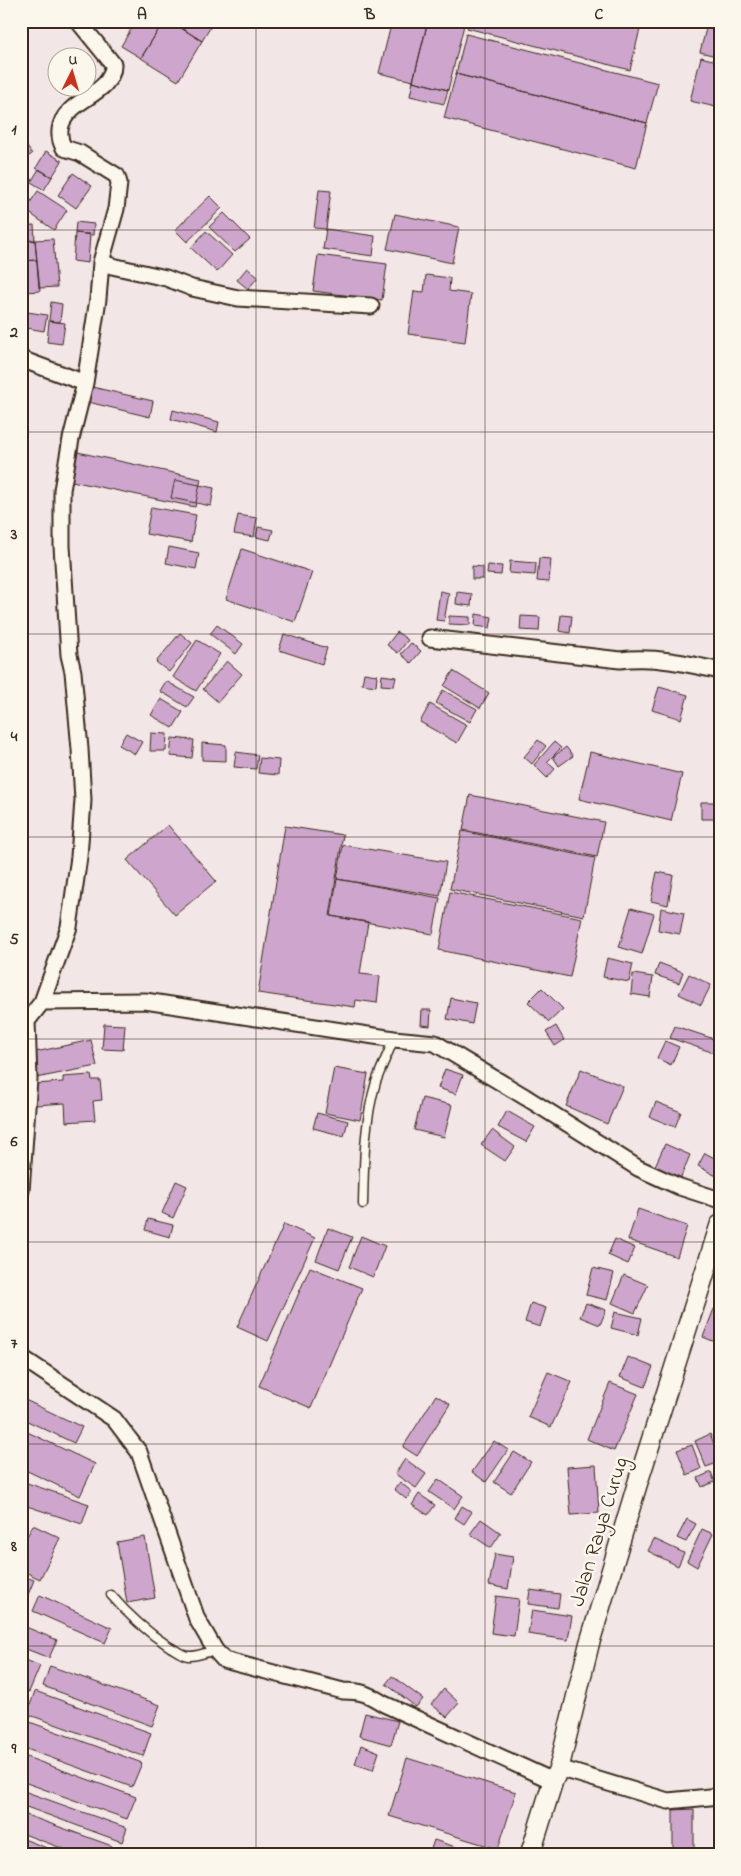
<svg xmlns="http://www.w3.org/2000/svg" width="741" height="1876" viewBox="0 0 741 1876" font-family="'Indie Flower',sans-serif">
<rect width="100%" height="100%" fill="#f2e7e6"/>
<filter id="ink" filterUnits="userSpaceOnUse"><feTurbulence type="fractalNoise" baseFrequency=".02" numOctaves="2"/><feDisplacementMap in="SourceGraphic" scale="10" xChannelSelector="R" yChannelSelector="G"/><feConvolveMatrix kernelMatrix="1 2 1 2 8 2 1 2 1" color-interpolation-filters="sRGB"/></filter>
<g filter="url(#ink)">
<path fill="#cea6cd" stroke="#3b2a1e" d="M136,21H164L141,58L121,46Z
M164,21H170L202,41L178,81L141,58Z
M170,21H199L210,28L202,41Z
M392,21H428L413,81L379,73Z
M428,21H465L448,90L413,81Z
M469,21H642L630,70L467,28Z
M708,21H720V57L700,52Z
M466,34L658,83L647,123L456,74Z
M701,57L720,62V108L690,101Z
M456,74L647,123L636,168L444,118Z
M413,81L448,90L444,104L410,96Z
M21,138L32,154L21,161Z
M46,151L62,161L52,177L36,168Z
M39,169L52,177L44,190L31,182Z
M73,173L92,186L76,208L58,195Z
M319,190L331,191L326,229L314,228Z
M38,191L67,210L54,230L25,210Z
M210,196L222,208L187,242L175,230Z
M224,213L250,239L235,252L209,227Z
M395,214L459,227L452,263L387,249Z
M76,222L94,224L93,235L75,233Z
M34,225L35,240L21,241V226Z
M326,229L375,236L373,256L323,249Z
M206,231L232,255L217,272L191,248Z
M75,233L90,234L88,263L73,261Z
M53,239L57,287L39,288L35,240Z
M35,240L37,260L21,261V241Z
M318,255L387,264L382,300L313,291Z
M37,260L40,291L25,292L24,277H21V261Z
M247,268L258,277L248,289L237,280Z
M426,275L450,278L449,291L471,294L465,342L408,334L414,291L424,292Z
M21,277H24L25,292H21Z
M51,302L62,304L60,322L49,321Z
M21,311L47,315L44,331L21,327Z
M49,321L65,323L62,344L47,342Z
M92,387L153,401L150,417L88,402Z
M173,410L219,422L217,432L171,419Z
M73,451L201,479L195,507L67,480Z
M175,480L214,488L211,506L171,498Z
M151,507L196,515L191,542L146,534Z
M238,515L257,518L254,537L234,534Z
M258,527L273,530L270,540L256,537Z
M169,547L199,553L196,569L166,563Z
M242,549L312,572L295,622L226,599Z
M539,558L551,559L549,582L537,581Z
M510,561L536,563L535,575L509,573Z
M488,565L502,566L501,575L487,574Z
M472,566L483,567V579H472Z
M440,591L449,593L444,621L436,620Z
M457,592L472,594L471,606L456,604Z
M476,614L492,617L490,628L475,626Z
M561,615L572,616L570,633L559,631Z
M449,616L470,617V625L449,624Z
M521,616L540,617L539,631L520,630Z
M217,625L243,644L236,654L210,634Z
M397,632L408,640L398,653L387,645Z
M180,633L192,643L169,672L156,662Z
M284,634L327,648L322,664L279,650Z
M197,640L220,654L196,691L173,677Z
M411,643L421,651L411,663L401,654Z
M227,661L242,674L218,702L203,689Z
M453,671L489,693L480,708L444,686Z
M364,673L377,675L376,686L362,684Z
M382,675L396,677L394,686L381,685Z
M166,681L194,697L187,707L160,691Z
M659,687L688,695L681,719L652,710Z
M443,690L477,709L470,722L436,703Z
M161,699L183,712L173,728L151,715Z
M430,704L467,725L457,743L420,722Z
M126,733L142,742L135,754L119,745Z
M151,733L167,734L166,751H150Z
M172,738L194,740L192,758L170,756Z
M538,740L546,746L532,764L524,757Z
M554,742L561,748L547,762L555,769L547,778L534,765Z
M202,743L226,745V761L202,760Z
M566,747L573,756L559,766L553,757Z
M236,752L258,755L256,769L234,767Z
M590,752L682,774L671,821L579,799Z
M260,758L279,760L278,775L258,773Z
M470,795L604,822L597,857L463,830Z
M701,802H720V819H701Z
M168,825L216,881L175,915L127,860Z
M285,826L343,835L330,916L368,922L360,974L380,976L377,1003L356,1000L355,1007L258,993Z
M462,831L595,858L584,916L450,889Z
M343,845L446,862L440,896L337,879Z
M657,872L673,875L668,905L651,901Z
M337,879L440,898L433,934L331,916Z
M450,892L582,918L570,977L439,950Z
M631,908L654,914L642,954L619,947Z
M661,908L684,913L680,934L658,930Z
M607,958L633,964L629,982L603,977Z
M659,963L683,972L679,983L655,975Z
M633,974L653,977L650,997L631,994Z
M689,974L711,985L701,1005L679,994Z
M542,988L563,1009L549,1022L528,1002Z
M451,998L476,1003L472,1024L447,1019Z
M422,1010H431L430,1026L421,1025Z
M104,1024L125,1025L123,1050L102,1049Z
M556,1026L564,1040L555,1046L546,1032Z
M675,1026L720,1041V1055L670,1038Z
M91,1040L97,1066L36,1078L31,1053Z
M665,1041L679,1047L671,1065L657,1058Z
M334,1068L368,1074L360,1120L325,1113Z
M445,1069L463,1075L456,1094L438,1088Z
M581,1069L623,1086L607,1124L566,1106Z
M91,1075L92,1080H100L102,1100L93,1101L95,1120L66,1122L65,1103L36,1105L35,1084L63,1082V1077Z
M422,1098L452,1105L444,1137L414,1130Z
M656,1102L681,1112L675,1127L650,1117Z
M507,1111L535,1127L526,1142L498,1127Z
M317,1113L348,1121L344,1136L313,1128Z
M492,1130L515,1147L505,1161L481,1145Z
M665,1144L690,1155L680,1179L654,1168Z
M705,1153L720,1161V1178L698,1166Z
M176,1181L187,1186L173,1218L162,1213Z
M638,1209L687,1226L677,1257L628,1240Z
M148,1219L173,1225L170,1237L145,1230Z
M284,1224L315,1238L268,1341L237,1327Z
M328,1228L352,1237L339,1269L316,1260Z
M361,1236L385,1246L373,1277L349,1267Z
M615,1239L635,1248L628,1264L608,1255Z
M310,1267L362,1288L311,1408L259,1386Z
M593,1268L614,1273L607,1300L586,1295Z
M624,1275L648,1285L635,1313L612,1303Z
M531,1303L546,1308L540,1327L525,1322Z
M586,1303L606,1310L600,1325L580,1317Z
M714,1309L720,1311V1344L703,1337Z
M615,1312L642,1318L638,1335L611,1328Z
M628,1357L653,1367L645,1387L620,1377Z
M548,1372L572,1382L551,1427L528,1417Z
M610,1383L638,1394L614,1451L587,1439Z
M436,1395L450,1404L417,1456L403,1447Z
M21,1398L82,1427L74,1443L21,1418Z
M21,1429L95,1464L80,1496L21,1468Z
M710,1434L720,1458V1462L706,1467L695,1441Z
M494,1441L508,1450L486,1482L472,1472Z
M692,1445L701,1469L687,1475L677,1450Z
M514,1452L531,1462L511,1493L494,1482Z
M405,1459L426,1474L416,1488L395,1474Z
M596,1465L599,1513L571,1515L567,1467Z
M711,1472L715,1482L702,1487L698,1478Z
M438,1479L463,1496L454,1509L429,1492Z
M21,1481L89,1504L82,1524L21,1504Z
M400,1482L412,1492L406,1499L394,1489Z
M419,1494L435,1505L428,1515L412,1505Z
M462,1506L472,1512L464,1524L455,1518Z
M21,1517L28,1520L21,1538Z
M481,1519L501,1533L491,1548L470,1534Z
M687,1519L696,1524L686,1542L677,1538Z
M33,1525L60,1538L40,1579L21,1570V1548Z
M702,1529L713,1534L697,1567L687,1561Z
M145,1537L155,1598L127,1603L117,1542Z
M654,1539L684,1553L678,1566L648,1551Z
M495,1554L513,1557L508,1589L489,1585Z
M21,1575L34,1580L21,1612Z
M530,1590L560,1594L558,1608L528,1604Z
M40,1595L112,1628L105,1643L33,1611Z
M496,1596L519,1599L514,1636L491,1633Z
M532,1610L572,1616L568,1640L528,1634Z
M21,1625L57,1640L49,1658L21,1647Z
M21,1658L40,1666L29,1692L21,1689Z
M50,1666L160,1705L152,1726L43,1686Z
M392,1676L423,1699L416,1707L386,1684Z
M444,1689L459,1703L447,1717L431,1704Z
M35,1691L151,1733L143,1756L27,1714Z
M21,1693L26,1695L21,1708Z
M365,1713L398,1721L391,1745L359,1736Z
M27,1721L142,1763L132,1787L21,1747V1736Z
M361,1745L379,1752L373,1770L355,1764Z
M21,1755L136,1797L127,1819L21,1781Z
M407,1758L516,1792L498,1849L389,1816Z
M21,1790L127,1828L122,1842L21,1805Z
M694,1809V1855H673V1810Z
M21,1813L112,1846L109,1855H80L21,1833Z
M21,1838L65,1855H21Z
M434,1840L480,1855H429Z"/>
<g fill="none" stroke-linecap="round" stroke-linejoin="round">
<defs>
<path id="service" d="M363,1204C364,1163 364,1122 376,1082C381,1068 388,1053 394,1039
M111,1595C128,1615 147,1632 170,1647C176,1650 181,1655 188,1656C196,1657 207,1652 215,1650"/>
<path id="minor" d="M101,262L112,266L166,278L192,288L238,298L371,306
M21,359L85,383
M430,638L620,660C654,656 686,663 720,671
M42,1002L145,1001L394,1039L435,1043L527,1098L638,1168L680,1187L720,1200
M21,1191L29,1079L27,1021L42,1002L69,927L79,857L83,800L80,749L73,672L69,655L62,546V490L71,439L85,383L98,299L101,262L116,209L119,183L117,176L80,153L64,148C57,136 59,122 69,112C81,97 114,89 113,64L78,21
M21,1357L114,1419L139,1452L197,1619L215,1650L224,1660L343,1691C362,1691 368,1694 384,1704L553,1781
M559,1768L668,1801L720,1796"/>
<path id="tertiary" d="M530,1855L553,1781L559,1768L589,1645L637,1485L720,1225"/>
</defs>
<use href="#service" stroke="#3b2a1e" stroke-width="11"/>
<use href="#minor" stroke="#3b2a1e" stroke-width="19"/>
<use href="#tertiary" stroke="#3b2a1e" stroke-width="22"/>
<use href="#service" stroke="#fbf7ec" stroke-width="8"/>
<use href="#minor" stroke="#fbf7ec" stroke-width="15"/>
<use href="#tertiary" stroke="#fbf7ec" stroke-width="19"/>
</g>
</g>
<path fill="none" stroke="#3b2a1e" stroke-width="1" stroke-opacity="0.55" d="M256,21V1855M485,21V1855M21,230H720M21,432H720M21,634H720M21,837H720M21,1039H720M21,1242H720M21,1444H720M21,1646H720"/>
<g text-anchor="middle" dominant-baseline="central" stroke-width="5" stroke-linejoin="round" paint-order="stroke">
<g font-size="21" fill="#3b2a1e" stroke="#fbf7ec">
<text transform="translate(600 1532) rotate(-73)">Jalan Raya Curug</text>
</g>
</g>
<rect width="741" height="1876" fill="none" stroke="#fbf7ec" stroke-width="55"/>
<g transform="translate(72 72) rotate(5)"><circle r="24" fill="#fbf7ec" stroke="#aea59a"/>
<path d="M0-4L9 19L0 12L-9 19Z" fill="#c8321e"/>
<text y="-8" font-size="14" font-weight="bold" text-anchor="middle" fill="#3b2a1e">U</text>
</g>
<rect x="28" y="28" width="686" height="1820" fill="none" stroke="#3b2a1e" stroke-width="2"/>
<g font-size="16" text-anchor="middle" font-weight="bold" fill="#3b2a1e">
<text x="142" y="19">A</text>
<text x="370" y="19">B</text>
<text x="599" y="19">C</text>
<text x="14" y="134">1</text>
<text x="14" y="337">2</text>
<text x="14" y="539">3</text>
<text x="14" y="741">4</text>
<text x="14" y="944">5</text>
<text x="14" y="1146">6</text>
<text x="14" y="1348">7</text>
<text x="14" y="1551">8</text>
<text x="14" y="1753">9</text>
</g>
</svg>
